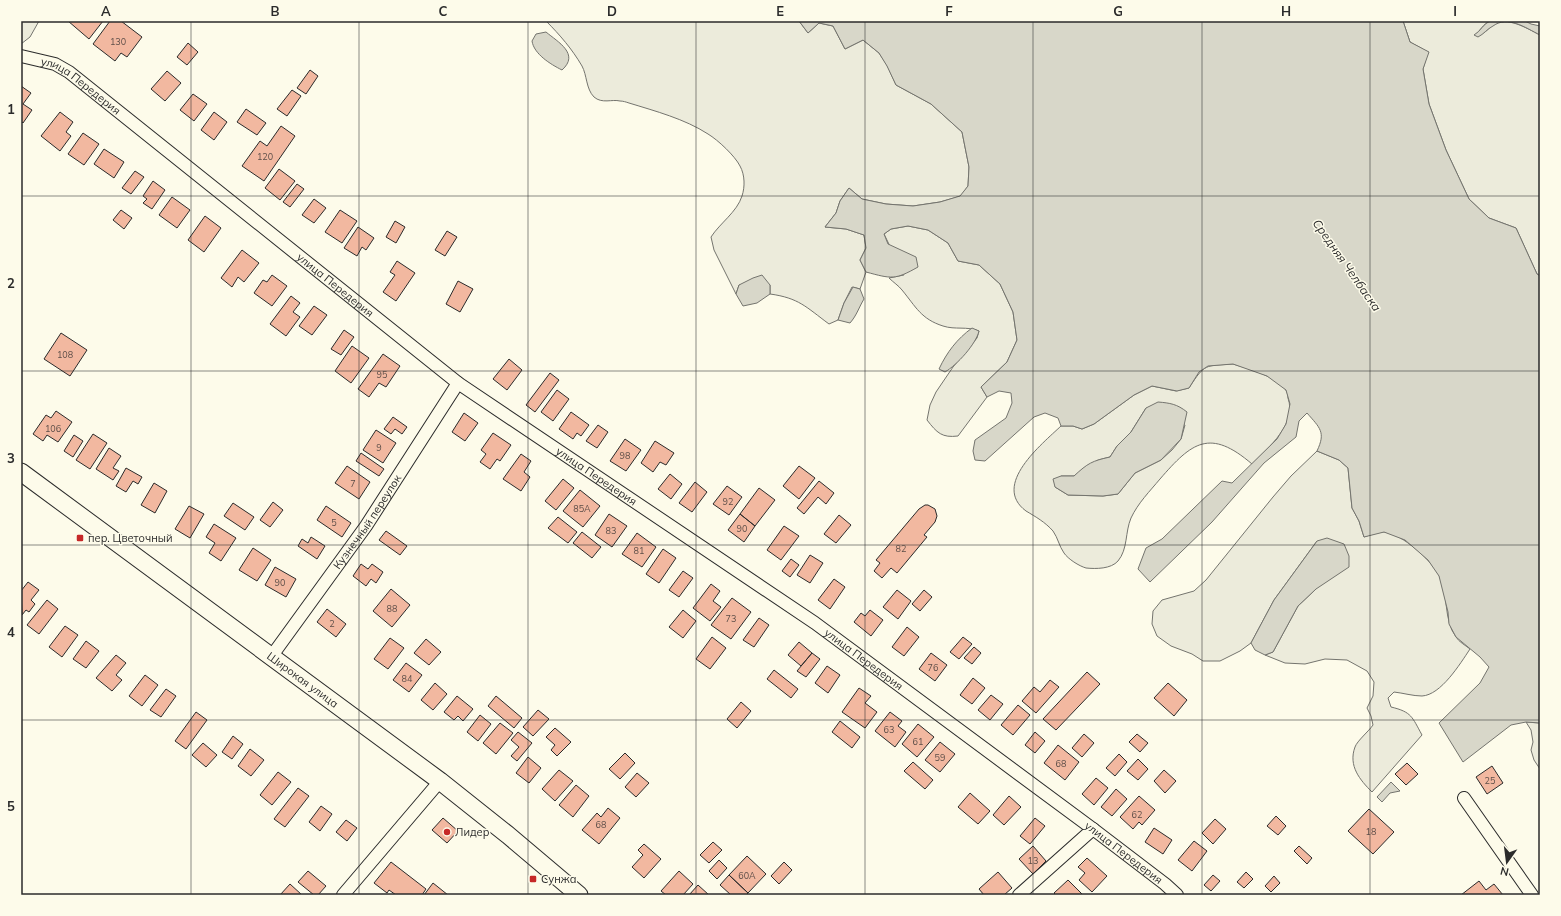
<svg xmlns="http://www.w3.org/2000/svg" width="1561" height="916" viewBox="0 0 1561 916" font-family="Mulish,sans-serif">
<rect width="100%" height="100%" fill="#fdfbea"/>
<path fill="#ecebdb" stroke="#74746e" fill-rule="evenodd" d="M21,21H39L30,37L21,44Z
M546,21H799L808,33L819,23L833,26L845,49L863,40L879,53L887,65L896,85L931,104L962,132L969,167L968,186L961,196L940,202L913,206L886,204L862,199L849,188L840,201L836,213L825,227L846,229L864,235L866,248L860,260L866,272L860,289L852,287L844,303L838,320L829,324C806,307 799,298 770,294V285H739L736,294L714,250L711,237C720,223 737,212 742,196C745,187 745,175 740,166C735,156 718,140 708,134C685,119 655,111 629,103C626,102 623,101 620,101C612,99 602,104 594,97C586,89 587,75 582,66C572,49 560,35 546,21Z
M1403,21H1490C1483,24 1481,30 1475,35C1487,33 1484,32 1493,25C1508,16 1526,28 1540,35V276L1537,274L1516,228L1489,218L1469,199L1446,150L1429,104L1423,69L1428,52L1410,42Z
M908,226L928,230L948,243L958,261L979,265L1000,284L1013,312L1017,340L1007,362L981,387L987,397L958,436C942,438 937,433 927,420L930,405L936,392L953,367L977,338L979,331C967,326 955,330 943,326C921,319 916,307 902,290C899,286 893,282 889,278L904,275L884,234L891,229Z
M1233,364C1249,369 1275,376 1285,389C1287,391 1288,395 1288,398C1297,424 1269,447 1252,464C1210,428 1192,442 1160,479C1150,491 1138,503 1131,518C1125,532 1128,549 1118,561C1111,569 1096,569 1086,568C1079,566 1068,559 1064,553C1059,546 1058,538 1053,531C1045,522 1036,517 1026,511C991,485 1042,444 1061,426H1073L1082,429L1094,424L1134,395L1152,386L1176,391L1189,388C1205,363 1205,366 1233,364ZM1146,408L1185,425L1181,439L1172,450L1161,460L1135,473L1118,494L1103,496L1068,495L1055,487L1061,476H1074L1098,460L1110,457L1117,446L1131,432Z
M1317,451L1339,460L1348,468L1352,508L1359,521L1364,537C1370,535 1379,531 1385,532C1403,535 1430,559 1439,575C1449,594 1443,620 1456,637C1459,642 1465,645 1470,649C1460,664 1441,695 1422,696C1413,696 1403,693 1394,692L1388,698L1391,707C1412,712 1412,717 1422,735L1372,792C1360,780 1348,766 1355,747C1357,741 1369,731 1373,725L1371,716L1367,708L1373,696L1374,682L1367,671L1347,660L1325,659L1305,664L1285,663L1265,655L1273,652L1298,606L1316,589L1317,541L1274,600L1251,643L1240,651L1220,661H1203L1192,654L1171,646L1157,636L1152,624L1153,611L1162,600L1194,591L1206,580L1273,497L1291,476Z
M1526,722L1540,723V769L1534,760L1531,750L1533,742L1531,730Z"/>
<path fill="#d8d7c9" stroke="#74746e" d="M799,21H1403L1410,42L1429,52L1423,69L1429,104L1446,150L1469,199L1489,218L1516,228L1537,274L1540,276V723L1526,722L1511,725L1463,762L1439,723L1480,683L1489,667L1480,657L1456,637L1449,624L1448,612L1439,576L1428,560L1405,540L1384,532L1364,537L1359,521L1352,508L1348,468L1339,460L1317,451C1326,432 1320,428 1307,413L1299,421L1296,437L1264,463L1212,522L1150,582L1138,569L1146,548L1162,539L1222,481L1232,483L1277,439L1286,424L1290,404L1286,390L1267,376L1233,364L1208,366L1199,372L1189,388L1177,391L1152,386L1134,395L1094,424L1082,429L1073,426H1061L1058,418L1045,413L1034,417L985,461L975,460L973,451L975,440L1006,418L1012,403L1011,393L999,391L987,397L981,387L1007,362L1017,340L1013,312L1000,284L979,265L958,261L948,243L928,230L908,226L891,229L884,234L888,244L916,257L918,267C895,280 892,279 866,272L860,260L866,248L864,235L846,229L825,227L836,213L840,201L849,188L862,199L886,204L913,206L940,202L960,196L968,186L969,167L962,132L931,104L896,85L887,66L879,53L863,40L845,49L833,26L819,23L808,33Z
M1490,21H1525L1531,24L1540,26V35C1526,28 1508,15 1493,26C1487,29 1484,34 1478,37L1474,35C1481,31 1483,24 1490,21Z
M546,32C558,42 580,54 562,70C550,64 534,54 532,41L536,34Z
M762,275L770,285V294L757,303L743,306L736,294L739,285L753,278Z
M853,287L860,289L864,299C859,307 857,315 850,323L838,320L844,303Z
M972,328L979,331C976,344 957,365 945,372L939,369C947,352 957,339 972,328Z
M1158,402C1170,403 1177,404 1187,412L1181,439L1161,460L1135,473L1118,494L1103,496L1068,495L1055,487L1053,479L1061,476H1074C1088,463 1092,461 1110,457L1117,446L1131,432L1146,408Z
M1327,538L1344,544L1349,556V567L1316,589L1298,606L1273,652L1265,655L1255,650L1251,643L1274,600L1317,541Z
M1391,782L1400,791L1390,793L1382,802L1377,797Z"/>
<path fill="#f2b8a0" stroke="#2b2b2b" d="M68,21H86L87,22L88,21H103L89,39Z
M110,21H121L142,37L127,57L121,53L115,61L93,44Z
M188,43L198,52L187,65L177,57Z
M310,70L318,76L306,94L297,88Z
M167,71L181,83L165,101L151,89Z
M21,86L31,93L23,104L32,110L23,123L21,121Z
M292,90L301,96L287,116L277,109Z
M193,94L207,104L194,121L180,110Z
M246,109L266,123L257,135L237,122Z
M60,112L73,122L66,132L71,136L60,151L41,136Z
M214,112L227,122L214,140L201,130Z
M281,126L295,136L264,181L242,166L260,141L267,146Z
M83,133L99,144L84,165L68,154Z
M104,149L124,162L114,178L94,164Z
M279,169L295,181L280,200L265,188Z
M135,171L144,177L131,194L122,188Z
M153,181L165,190L152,209L143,203L147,199L143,196Z
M297,184L304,189L290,207L283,202Z
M172,197L190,210L177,228L159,215Z
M314,199L326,208L314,223L302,215Z
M121,210L132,218L124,229L113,220Z
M340,210L357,221L342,243L325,232Z
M205,216L221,228L204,252L188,240Z
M395,221L405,227L396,243L386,237Z
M358,227L374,238L366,250L362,247L357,256L344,248Z
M447,231L457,237L445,256L435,250Z
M242,250L259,263L244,282L238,277L232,287L221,278Z
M397,261L415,273L396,301L383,292L395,275L390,272Z
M272,275L287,286L272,306L254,293L263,280L267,282Z
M458,281L473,289L460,312L446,304Z
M291,296L300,303L293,312L300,317L286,336L270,324Z
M314,306L327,315L312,335L299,326Z
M344,330L354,337L341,355L331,349Z
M61,333L87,350L70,376L44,359Z
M352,346L369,358L351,383L335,371Z
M383,354L400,366L386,387L379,383L369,397L358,389Z
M509,359L522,370L507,390L493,379Z
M550,373L559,380L535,412L526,405Z
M557,390L569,399L553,421L541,412Z
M56,411L72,422L58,442L47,435L43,441L33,434L46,415L51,418Z
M571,412L589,425L581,436L577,433L573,439L559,429Z
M464,413L478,423L465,441L452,432Z
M393,417L407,427L402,434L395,429L391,434L384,429Z
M598,425L608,432L597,448L586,441Z
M376,430L396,443L383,463L363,450Z
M493,433L511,445L500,461L497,459L490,469L480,462L486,454L481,450Z
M93,434L107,443L90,469L76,460Z
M74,435L83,441L73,457L64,451Z
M625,439L641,450L626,471L610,461Z
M655,441L674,453L666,465L660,462L653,472L641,463Z
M109,448L121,456L113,468L119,471L113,480L96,469Z
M361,453L384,469L379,476L356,461Z
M521,454L531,461L524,472L530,477L521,491L503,479Z
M347,466L370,482L359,499L335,483Z
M799,466L815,478L799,499L783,486Z
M126,468L142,477L138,484L133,481L126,492L116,486Z
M670,474L682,484L671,499L658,489Z
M563,479L574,488L556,510L545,501Z
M819,481L834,493L826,504L818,497L804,514L797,508Z
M695,482L707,492L692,512L679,503Z
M154,483L167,491L155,513L141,505Z
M727,486L742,497L729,515L713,504Z
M759,488L775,500L755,526L740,514Z
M580,490L600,506L583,527L563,511Z
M273,502L283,510L270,527L260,520Z
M233,503L254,517L245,530L224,516Z
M925,505H928L935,509L937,516L935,522L924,535L927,537L897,573L891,568L882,578L874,571L880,563L876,560L919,509Z
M189,506L204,514L190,538L175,529Z
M326,506L351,523L342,537L317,520Z
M609,514L627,526L612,547L595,535Z
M740,514L755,526L744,542L728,530Z
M839,515L851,525L836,543L824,534Z
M558,517L577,532L568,543L548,528Z
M214,524L236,538L221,561L209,553L215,543L206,537Z
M784,526L799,536L781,560L767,550Z
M386,531L407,546L400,555L379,540Z
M582,532L601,547L592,558L573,543Z
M637,533L656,547L642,567L622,554Z
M311,537L325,546L317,559L298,546L302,539L308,543Z
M253,548L271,560L257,581L239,570Z
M663,549L676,558L659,583L646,574Z
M810,555L823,563L810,583L797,575Z
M791,559L799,565L790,577L782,571Z
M361,564L368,569L372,564L383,572L376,583L371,579L366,586L353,576Z
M275,567L296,579L286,597L265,585Z
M683,571L693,578L679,597L669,590Z
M834,579L845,587L830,609L818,600Z
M28,582L39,590L31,600L35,604L29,612L26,610L22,615L21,591Z
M711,584L720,591L713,601L721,607L710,621L693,608Z
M391,589L410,605L392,627L373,611Z
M897,590L911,601L898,619L883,607Z
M924,590L932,597L920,611L912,604Z
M732,598L751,612L731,639L711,625Z
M47,600L58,609L39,634L27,625Z
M327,609L346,624L336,637L317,622Z
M683,610L696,621L683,638L669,627Z
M870,610L883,620L871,636L854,622L861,613L865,616Z
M759,618L769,625L754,647L743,640Z
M65,626L78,635L62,657L49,647Z
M907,627L919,637L904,656L892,647Z
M712,637L726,648L710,669L696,659Z
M963,637L972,644L959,659L950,652Z
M390,638L404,648L388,669L374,659Z
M426,639L441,652L429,665L414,653Z
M86,641L99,651L86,668L73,659Z
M799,642L812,653L801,666L788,655Z
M974,647L981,653L972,664L964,658Z
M812,653L820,659L806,677L797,671Z
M931,653L947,665L935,681L919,669Z
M116,655L126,663L116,675L122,680L112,691L96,678Z
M406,663L422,675L409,692L393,680Z
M827,666L840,675L828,693L815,683Z
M774,670L798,689L791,698L767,679Z
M1087,672L1100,684L1056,730L1043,719Z
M145,675L158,685L142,706L129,696Z
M973,678L985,688L972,704L960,695Z
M1050,680L1059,687L1036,713L1022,701L1034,687L1040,692Z
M435,683L447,694L433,710L421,700Z
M1168,683L1187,700L1174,716L1154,698Z
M859,688L871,696L865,703L877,712L865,728L842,712Z
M166,689L176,696L161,717L150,710Z
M991,695L1003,704L990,720L978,710Z
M457,696L473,709L463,721L458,716L454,720L444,712Z
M496,696L522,718L514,728L488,706Z
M741,702L751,711L737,728L727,719Z
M1018,705L1030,715L1013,735L1001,725Z
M538,710L549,719L533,736L523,727Z
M196,712L207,720L186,749L175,741Z
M890,712L902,721L898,726L906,732L895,747L875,731Z
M480,715L491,724L478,741L467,732Z
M840,721L860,737L852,748L832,732Z
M500,723L513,733L496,754L483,743Z
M918,724L934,737L917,757L902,744Z
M555,728L571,742L557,756L551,750L555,745L546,737Z
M518,732L532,743L517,761L511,756L519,747L511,740Z
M1035,732L1045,741L1035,753L1025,745Z
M1084,734L1094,743L1082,757L1072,748Z
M1137,734L1148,743L1140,752L1129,742Z
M233,736L243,744L232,759L222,752Z
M940,742L955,754L940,772L925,760Z
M203,743L217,755L206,767L192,755Z
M1058,745L1079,762L1065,780L1044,763Z
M250,749L264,760L251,776L238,766Z
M625,753L635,763L620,779L609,769Z
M1119,754L1127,762L1115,776L1106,768Z
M528,757L541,768L529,783L516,773Z
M1138,759L1148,769L1138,780L1127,771Z
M913,762L933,780L925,789L904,771Z
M1407,763L1418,774L1406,785L1395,774Z
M1492,766L1503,783L1487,794L1476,777Z
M559,770L573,781L555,801L542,789Z
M1164,770L1176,781L1165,793L1154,781Z
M278,772L291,782L272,805L260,795Z
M637,773L649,783L636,797L625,787Z
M1096,778L1108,788L1094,805L1082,794Z
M576,785L589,796L573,817L559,805Z
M298,788L309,796L285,827L274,819Z
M1116,789L1127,799L1112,816L1101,807Z
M970,793L990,811L978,824L958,807Z
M1009,796L1021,807L1004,825L993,815Z
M1139,796L1155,810L1142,825L1139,822L1133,829L1120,817Z
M321,806L332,814L320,831L309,822Z
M608,808L620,818L599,844L582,830L597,813L601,817Z
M1369,809L1394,832L1373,854L1348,831Z
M1276,816L1286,826L1278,835L1267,826Z
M443,818L458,831L447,843L432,830Z
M1035,818L1045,826L1030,844L1020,836Z
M1215,819L1226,829L1213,844L1202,833Z
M346,820L357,828L347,841L336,832Z
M1154,828L1172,840L1163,854L1145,842Z
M1194,841L1207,851L1192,871L1178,860Z
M713,842L722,850L709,863L700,855Z
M644,844L661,859L644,878L632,867L643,855L638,850Z
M1033,846L1046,861L1033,874L1019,859Z
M1299,846L1312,858L1307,864L1294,851Z
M747,856L766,874L748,893L729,875Z
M1087,858L1107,876L1092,892L1079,880L1085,873L1078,867Z
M719,860L727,868L717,879L709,871Z
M391,862L426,889L422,895H396L389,890L387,893L374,883Z
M784,862L792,870L779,884L771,876Z
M308,871L326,886L318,895H314L298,882Z
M679,871L693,884L683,895H666L661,891Z
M998,872L1012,888L1004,895H984L979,889Z
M1246,872L1253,879L1244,888L1237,882Z
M729,875L748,893L746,895H731L720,885Z
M1213,875L1220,881L1211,891L1204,885Z
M1274,876L1280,883L1271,892L1265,886Z
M1068,880L1083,895H1056L1054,893Z
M1479,881L1486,890L1494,884L1503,895H1461Z
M433,883L448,895H424Z
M290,884L302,895H280Z
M698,885L709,895H689Z"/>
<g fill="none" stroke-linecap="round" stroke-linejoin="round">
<defs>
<g id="street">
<path id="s1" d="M21,56L55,64L69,72L458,383L815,623L1093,829L1165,884L1177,895"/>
<path id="s2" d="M271,657L366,526L458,383"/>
<path d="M1464,798L1532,895"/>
<path d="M343,895L440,781"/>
<path d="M1019,895L1093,829"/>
</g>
<g id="secondary">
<path id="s3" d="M21,472L440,781L508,835L579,895"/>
</g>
</defs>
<use href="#street" stroke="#2b2b2b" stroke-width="14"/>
<use href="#secondary" stroke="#2b2b2b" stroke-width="19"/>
<use href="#street" stroke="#fdfbea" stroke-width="12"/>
<use href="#secondary" stroke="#fdfbea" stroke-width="17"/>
</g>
<path fill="none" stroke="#2b2b2b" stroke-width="1" stroke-opacity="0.55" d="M191,21V895M359,21V895M528,21V895M696,21V895M865,21V895M1033,21V895M1202,21V895M1370,21V895M21,196H1540M21,371H1540M21,545H1540M21,720H1540"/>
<g fill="#c62828" stroke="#fdfbea" stroke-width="1.5">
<rect x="76" y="534" width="8" height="8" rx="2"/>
<circle cx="447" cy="832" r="4"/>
<rect x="529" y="875" width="8" height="8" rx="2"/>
</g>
<g text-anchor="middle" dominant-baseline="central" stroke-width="3" stroke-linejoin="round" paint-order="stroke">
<g font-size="9" fill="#5d4e48">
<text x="118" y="41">130</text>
<text x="265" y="156">120</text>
<text x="65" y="354">108</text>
<text x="382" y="374">95</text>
<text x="53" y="428">106</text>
<text x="379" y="447">9</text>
<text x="625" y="455">98</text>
<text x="353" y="483">7</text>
<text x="728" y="501">92</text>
<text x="582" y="508">85А</text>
<text x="334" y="522">5</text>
<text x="742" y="528">90</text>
<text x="611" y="530">83</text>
<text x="901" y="548">82</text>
<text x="639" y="550">81</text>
<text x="280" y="582">90</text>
<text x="392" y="608">88</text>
<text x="731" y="618">73</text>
<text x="332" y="623">2</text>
<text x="933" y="667">76</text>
<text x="407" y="678">84</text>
<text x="889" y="729">63</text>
<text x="918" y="741">61</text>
<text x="940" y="757">59</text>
<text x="1061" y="763">68</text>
<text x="1490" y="780">25</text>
<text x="1137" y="814">62</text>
<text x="601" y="824">68</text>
<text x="1371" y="831">18</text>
<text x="1033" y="860">13</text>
<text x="747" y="875">60А</text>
</g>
<g font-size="11" fill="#2b2b2b" stroke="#fdfbea">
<text stroke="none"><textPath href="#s1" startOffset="68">улица Передерия</textPath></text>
<text stroke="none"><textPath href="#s1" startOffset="392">улица Передерия</textPath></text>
<text stroke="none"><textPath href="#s1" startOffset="716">улица Передерия</textPath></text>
<text stroke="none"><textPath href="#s2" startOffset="166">Кузнечный переулок</textPath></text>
<text stroke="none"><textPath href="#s1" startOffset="1040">улица Передерия</textPath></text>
<text stroke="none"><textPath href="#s3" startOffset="350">Широкая улица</textPath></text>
<text stroke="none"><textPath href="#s1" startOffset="1364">улица Передерия</textPath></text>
</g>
<g font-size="11" fill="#2b2b2b" stroke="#fdfbea" text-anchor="start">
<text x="88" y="538">пер. Цветочный</text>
<text x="455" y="832">Лидер</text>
<text x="541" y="879">Сунжа</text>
</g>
<g font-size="12" font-style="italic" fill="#2b2b2b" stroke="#fdfbea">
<text transform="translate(1347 265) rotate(55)">Средняя Челбаска</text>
</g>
</g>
<rect width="1561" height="916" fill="none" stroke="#fdfbea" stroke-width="44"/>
<g transform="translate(1507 862) rotate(194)" stroke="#fdfbea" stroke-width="3" paint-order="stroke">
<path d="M0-3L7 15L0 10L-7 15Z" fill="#2b2b2b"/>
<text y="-6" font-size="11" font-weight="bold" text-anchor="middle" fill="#2b2b2b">N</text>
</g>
<rect x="22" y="22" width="1517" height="872" fill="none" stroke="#2b2b2b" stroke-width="1.5"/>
<g font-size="13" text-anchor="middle" font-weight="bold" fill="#2b2b2b">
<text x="106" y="16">A</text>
<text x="275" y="16">B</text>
<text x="443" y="16">C</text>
<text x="612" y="16">D</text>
<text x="780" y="16">E</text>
<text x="949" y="16">F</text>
<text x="1118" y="16">G</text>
<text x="1286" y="16">H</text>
<text x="1455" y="16">I</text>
<text x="11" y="114">1</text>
<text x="11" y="288">2</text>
<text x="11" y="463">3</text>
<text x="11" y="637">4</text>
<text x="11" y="811">5</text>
</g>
</svg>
